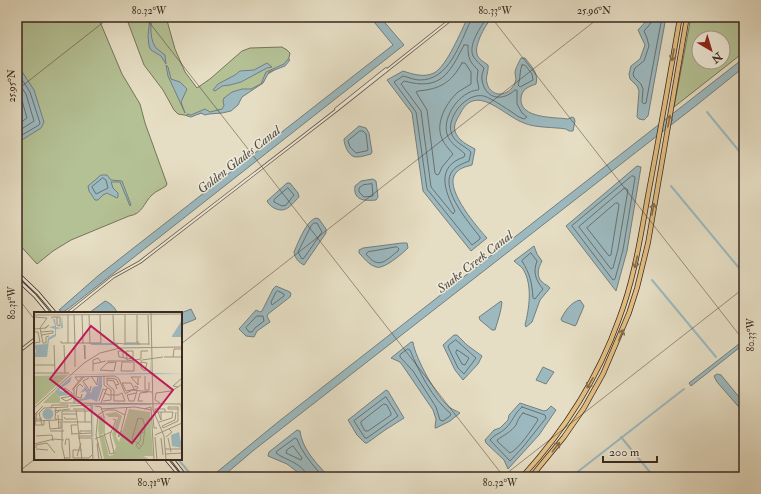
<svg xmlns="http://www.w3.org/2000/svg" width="761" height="494" viewBox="0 0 761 494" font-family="'IM FELL Double Pica',serif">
<rect width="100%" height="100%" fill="#e6dec4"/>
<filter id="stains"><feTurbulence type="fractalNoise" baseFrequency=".005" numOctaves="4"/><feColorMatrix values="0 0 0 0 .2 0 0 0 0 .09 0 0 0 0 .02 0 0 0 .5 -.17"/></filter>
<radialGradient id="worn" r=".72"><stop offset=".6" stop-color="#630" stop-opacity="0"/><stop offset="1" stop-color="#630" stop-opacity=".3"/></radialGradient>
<path fill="#b4c195" stroke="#76755a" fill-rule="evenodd" d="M17,17H98L122,74L140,104L145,123L167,184L166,186C162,189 156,191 152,195C144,202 143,214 129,216L71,240L53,251L37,264L17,242Z
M126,17H166L175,49L185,72L197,88L210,79L242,51L250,48L282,47L287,50L290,53L288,62L266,75L263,83L246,92L235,105L214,113H202L190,116L178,114L174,110L163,90L144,65Z
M691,17H744V52L674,107ZM699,38H723V62H699Z"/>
<path fill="#9cb9bf" stroke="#747f7f" d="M150,17H152C150,26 150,42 157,49C160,51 162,53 165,55L166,64L161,56L151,50L149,46L148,36Z
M370,17H380L404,45L68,309L63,312L59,310L99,275L393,45Z
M468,17H493C486,23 474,45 477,54C478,59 484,62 488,65C489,71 485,77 487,83C488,88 492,93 498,94C506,95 515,88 516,79C516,77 515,75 515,73C515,69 519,62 521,58H525C531,66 539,73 536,84C528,87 522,89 521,98C519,119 555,117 568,119L572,117L574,118L575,121L573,131H569L566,129C554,127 535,128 524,123C504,116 477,83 461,112C458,118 453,124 455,131C458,141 468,145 475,149L472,165C465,167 458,168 454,176C447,192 477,227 487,238L471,251L423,191L412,113L387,80L403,71C412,74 424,78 434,73C447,66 461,31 468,17Z
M650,17H666L648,116L644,120L639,119L637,117L639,91L637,86L630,79L629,74L631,66L640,59L645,45L638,30Z
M744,58V67L698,104L254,450L222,477H211L278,422Z
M288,59L290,60L285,66L269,72L263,83L242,97L238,105L231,111L222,113L209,114L205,115L201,113L191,117L187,116V114L191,115L205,109L210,112L222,109L224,106L223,101L224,98L232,92L242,89H251L261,84L266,72L284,64Z
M267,63L272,67L267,68L241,82L230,85L222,86L215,91L213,90L218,84L235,75L240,71L254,70Z
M17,64L34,90L44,122L41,128L17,143Z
M166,65L168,67L171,79L180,82L187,89L181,102L185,113L168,76Z
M359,126L366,128L369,133L372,152L371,154C367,155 361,157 357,157C349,158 344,145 344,139Z
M637,166L641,167L627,251L616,291L566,226Z
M101,175H107L111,180L122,181L131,205L130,206L120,182H111L113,188L118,193V197L117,198L107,193L103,195L98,200H95L89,191L88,186Z
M373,179L376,181L378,197L376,200C365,201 353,201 355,186L361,181Z
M287,183H290L298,193L299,197C291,205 286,214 274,208C271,206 269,205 267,201Z
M316,218L319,219L326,229V233L304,265C298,262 295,258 294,252C298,243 306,221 316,218Z
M402,243H407L408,248C402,254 383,270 376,267C369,265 364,258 359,253V250L363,248Z
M534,246L537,254L542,261C538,268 536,276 542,282C545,285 548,285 550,288L540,300L532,322L526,327L525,325C529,309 533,285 523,269C521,266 517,264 514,261Z
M276,286L290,292L291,294L290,297L268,314L267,316L270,322L257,331L254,337L246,336L239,329L256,310L260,312L262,311L273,289Z
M580,300L584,306L576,325L575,326L562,321L561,319C565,311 571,302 580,300Z
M105,301C109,302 116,308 117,313H89Z
M501,301L502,302C501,312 498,320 495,330H492L480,320L479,317Z
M191,309L196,319L181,325V313Z
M454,335H457L467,345L482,356L478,364L463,380L455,370L443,345Z
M744,340V344L691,386L689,383Z
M411,342H413C415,358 437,397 449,407C453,410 457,411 460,413L450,421L436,428H435L436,419L433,410L403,366L400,362L391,358Z
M543,367L554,372L546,384L536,380Z
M717,374L721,375L744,403V413L717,382L714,376Z
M386,390L388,391L404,418L385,430L367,443H365L357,435L348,420Z
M520,403L544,411L547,410L551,406L556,410L539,435L508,469L504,460L486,443L485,440L494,430L500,428L508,420L509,415Z
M297,430L300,431C302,449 317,464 329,477H304L287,464L268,456L269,452Z"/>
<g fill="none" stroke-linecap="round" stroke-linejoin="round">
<path stroke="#6a7170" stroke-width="1" d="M472,17L471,20C460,43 449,81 419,80C414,80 408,77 403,76L394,82L416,112L427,189L472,245L480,239V237C470,224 441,191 451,173C455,166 462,164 469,161L471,152C464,145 454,143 451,132C447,117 466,92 484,96C493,99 510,111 519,117L524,119L527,117L522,113L517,104V90H515C502,102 485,99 482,80C481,76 483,72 484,68C480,64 476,61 473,56C468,44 481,27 487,17
M653,17L651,23L644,31L647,38L649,46L644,61L635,68L633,74L634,77L641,84L643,89L642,102L644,104L646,103L662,17
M464,45H468C468,58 469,61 478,70L477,79L479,89L478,90C460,91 442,117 447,134C450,144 459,148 465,154L464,157C435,167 445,191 455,211L453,214L431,187L421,111L401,84L404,81C441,91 449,74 464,45Z
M462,63H465L471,72V84C467,87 462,89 458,92C447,102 436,121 441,136C443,143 449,149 453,154L442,167L439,174L437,175L435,173L427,110L416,92L418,91C440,89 451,83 462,63Z
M522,65H525L532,74L533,80L520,87L518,85C521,78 519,72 522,65Z
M17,72L30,92L40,123L39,125L17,138
M17,81L26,94L34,121L17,132
M17,92L21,97L27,118L17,125
M360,131H363L366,134L368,150L366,151L356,153L350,147L348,141Z
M632,176H634L635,178L623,250L615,279L613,280L572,226Z
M103,178L106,180L108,188L96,194L92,187Z
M372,184L373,196L364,197L359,192V188L363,185Z
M288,188L294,195L286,205L282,206L274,202V200Z
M625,188L628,190L618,249L613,268L611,269L579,227Z
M616,203H618L619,205L612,248L611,255L609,256L587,228Z
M314,223H317L322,232L304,258L302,259L298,252L311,226Z
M397,247L399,249L398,251C385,261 379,270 366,254L368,252Z
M531,253L537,261C533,272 535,279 543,289L535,299L533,298C532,282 530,274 522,261Z
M278,291L284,294V296L272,305L271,302L276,292Z
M257,316H263L264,321L255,328L252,332H249L246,328Z
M456,340L476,358L464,374L458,368L448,347L449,345Z
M408,349L410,350C419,372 432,398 451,414L450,416L443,421L440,420L436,407L413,371L400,357V355Z
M457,350L459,351L469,358L465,365L462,364L456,353Z
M386,397L398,416L367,438H365L354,421Z
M384,404L387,405L391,413V415L368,431H365L361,424V422Z
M522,407L545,415L546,418L523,447L510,461L490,440C496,433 500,434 506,428C513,421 514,414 522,407Z
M523,413L537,418L538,420C532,429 519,449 510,453L498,442L497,440C504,435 511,432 516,425C518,420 519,417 523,413Z
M293,446L302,458L301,460L286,453L287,450Z
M307,477C305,464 285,460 276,453L277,451L295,438L297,439C302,453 313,465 323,477"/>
<path stroke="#9cb9bf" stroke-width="2" d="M707,112L744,157
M671,186L744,274
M652,280L716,357
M621,437L654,477
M178,459L193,477
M571,477L684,389"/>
<defs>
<path id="tertiary" d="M336,109L386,69
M68,313L113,277L140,262L338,109L454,17
M17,353L35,339"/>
<path id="secondary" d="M17,273L38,293L55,313
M17,279L35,296L49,313
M166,459L181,477
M172,459L186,477"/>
<path id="motorway" d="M522,477C564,431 598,378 619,319C635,277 641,233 649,190C660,132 670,75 680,17
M531,477L564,437L584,408L603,374L629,313L637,288L648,243L687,17"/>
</defs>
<use href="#tertiary" stroke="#645649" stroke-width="3.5"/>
<use href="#secondary" stroke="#392920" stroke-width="4"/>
<use href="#motorway" stroke="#392920" stroke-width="5.5"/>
<use href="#tertiary" stroke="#efead9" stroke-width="2"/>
<use href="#secondary" stroke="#efead9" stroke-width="2.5"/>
<use href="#motorway" stroke="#e3bf82" stroke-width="4"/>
</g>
<defs><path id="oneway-shaft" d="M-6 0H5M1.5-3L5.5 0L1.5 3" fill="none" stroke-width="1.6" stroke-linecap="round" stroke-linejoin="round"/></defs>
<g stroke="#866c4c">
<use href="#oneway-shaft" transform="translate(673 55) rotate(100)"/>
<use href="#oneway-shaft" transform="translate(669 121) rotate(-79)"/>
<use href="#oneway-shaft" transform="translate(653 209) rotate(-80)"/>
<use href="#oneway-shaft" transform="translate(636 262) rotate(103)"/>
<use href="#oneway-shaft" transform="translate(621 335) rotate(-69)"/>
<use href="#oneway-shaft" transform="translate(590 383) rotate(120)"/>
<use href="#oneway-shaft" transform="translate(556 447) rotate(-52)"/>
</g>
<path fill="none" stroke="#392920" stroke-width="1" stroke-opacity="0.45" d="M145,17L504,477M491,17L744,341M17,90L110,17M17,297L35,320M181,344L600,17M144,459L158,477M17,473L35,459M502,477L744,288"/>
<g text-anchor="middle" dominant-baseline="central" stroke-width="3" stroke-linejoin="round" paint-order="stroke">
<g font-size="13" font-style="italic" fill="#524d48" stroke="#efead9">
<text transform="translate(239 160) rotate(-38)">Golden Glades Canal</text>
<text transform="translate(475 262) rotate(-38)">Snake Creek Canal</text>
</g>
</g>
<g transform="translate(34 312)">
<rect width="148" height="148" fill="#e6dec4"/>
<path d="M34,63L0,94V64ZM21,79L26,85V91H9ZM95,97L116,100L119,144H109L117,148L70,147L64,118L65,104L68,103L69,107V122L66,123L70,124L75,144L79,143L82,135L78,122L84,105H75L71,102L82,100L88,104L82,124L85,130Z" fill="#b4c195"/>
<path d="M28,4L29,16L22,17V24L15,28L13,45H0L2,39L0,33L13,32L14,26L21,22V17L15,15L21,14L19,7H21L22,15L27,16ZM148,8V25H138V24ZM116,48L117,61L148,62L0,63L116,61ZM38,64L36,70L25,78L37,83L25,84L21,79ZM65,65H68V75L63,90L57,87L41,90V88L50,86L53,81L51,79L46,81L51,75L47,69L57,81L59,75L64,74ZM58,92H116L117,93H59L60,148ZM8.5 102a5.5 5.5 0 1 1 11 0a5.5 5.5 0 1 1-11 0ZM145,120L148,136L138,134L137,123Z" fill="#9cb9bf"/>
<path fill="none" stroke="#9cb9bf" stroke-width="2" d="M57,32H84M90,32H106"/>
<path fill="none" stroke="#a19682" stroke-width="1" d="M117,0L119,98L130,124L132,148M0,3L148,2M40,3L41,32M48,3L49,32M55,3L56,32M79,3L80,31L91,32V3M114,3L115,33M0,5L13,6L6,16M17,6L19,5H26V14L23,13V5M6,16L9,31H12V25L15,24M0,17L12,16L15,13L11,16M0,20H4L6,30L0,31M7,20L19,19V21L8,23M27,29V31H67L66,3M104,29V32H115M34,31V3M92,31H103V3M20,33L21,61M30,33L31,61M50,33L51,47V33M130,45H148M139,45L140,37H148M89,46V39H84L85,45H86L91,46L93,47H94L99,46V39H92L93,47V49M107,47V39H114M107,48V56L111,59L113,51L107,50M108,48L129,45M73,49H92M93,49L107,47M82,50L80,59L66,58L73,51ZM88,50H100V59H87ZM59,52L72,49M0,53H21M41,55V33M59,59V48L64,46L67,50M0,61H35M57,64L63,73L64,64M111,64V78H115V70M55,66L49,69L56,79L57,74M104,66V73L97,65H107M148,66L139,74L144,75L148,72M73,68L80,69L83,77M44,69L41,65L81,64L85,67L91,81M100,74L104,75L103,77L92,79L88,71H97L100,77M38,78L48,65M80,78L73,72V66L82,67L85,72L82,73M34,79L32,81L29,78L31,76L38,81V86L37,87L32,89L27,86L38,84M70,81L75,83H84L88,81L91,89H80V78M102,81L93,83L95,89H100L103,79M48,82L47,86L42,85L43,75L46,72L49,75M91,82L98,78L118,80M65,89L69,77L72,78M69,89L77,88V78L70,73V64M109,89H104L106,81L114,80M26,91L148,92M40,91V76L50,65M67,91L73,76M126,91L121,88L122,81L137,79L144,75M57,92L58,125M147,93L148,108M36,94L57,93M61,94L67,95L70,105V121L76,142L80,141L76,123L82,108L79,107M22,95L21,107L29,108M0,96L50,51L66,41L86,36L148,35M10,96L34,95V93H18L17,96M39,97H51V110M67,97L101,95L117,98M110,97L117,95L120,148M42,98L48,148M20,99L27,98L22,101M28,99H57M3,100L1,113H10V108M121,100H139M124,100L127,108V100M142,100L141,108L128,114L129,116L144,109V95H134V97H144M121,101V97H131V100M29,102H42M24,103L25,117M64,103L62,123L68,148M64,103L72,98H81L91,103M30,105L31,107H42M119,105L120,116H123M8,107H1V102L9,94M0,109L23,108M15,109L16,117L27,116V110H25M29,110H57M125,110L138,106L139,100M8,113L5,101L10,96M16,119H30M87,119L93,95M87,119V122L85,125L84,124ZM46,121V119H58M37,122L58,121M38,122L37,113H43M121,123L148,111M2,124L18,123L19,129M44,124H58M0,125L1,148M121,125L123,148M132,125L138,120L135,117M44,126H58L59,148M127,126L129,143M134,126L137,140M61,127L77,120M65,131L63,132L65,148M0,132L20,127L30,128M107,134L104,131L102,130L98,127L104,106L109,107L111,116L109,132L106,136L105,137L102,133L106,129L107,121L110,120M2,136V133L13,131L21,141M2,137L14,138M131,137H147M48,138H39V146H55L58,143M131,142L148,141M43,144L47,131M30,146H36L35,127H32L31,133M31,148L28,134V98L36,97"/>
<path fill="#c2185b" fill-opacity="0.15" stroke="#c2185b" stroke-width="2" d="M57,14L139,78L98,131L16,67Z"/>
<rect width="148" height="148" fill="none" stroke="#392920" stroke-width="2"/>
</g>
<rect width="761" height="494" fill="none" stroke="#e6dec4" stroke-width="44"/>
<g transform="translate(711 50) rotate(142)"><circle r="19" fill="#efead9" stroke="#a69d8f"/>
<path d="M0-3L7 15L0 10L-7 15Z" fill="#8f2418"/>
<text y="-6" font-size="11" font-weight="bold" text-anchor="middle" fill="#392920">N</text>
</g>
<path d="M603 456v6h54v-6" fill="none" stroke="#392920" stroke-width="2"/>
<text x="609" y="456" font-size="12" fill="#392920" stroke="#efead9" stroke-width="3" paint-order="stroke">200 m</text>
<rect x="22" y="22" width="717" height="450" fill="none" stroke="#392920" stroke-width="1.5"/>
<g font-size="10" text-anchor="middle" fill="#392920">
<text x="149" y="14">80.32°W</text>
<text x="495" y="14">80.33°W</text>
<text x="594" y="14">25.96°N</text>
<text transform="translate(11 86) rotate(-90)" y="4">25.95°N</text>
<text transform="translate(11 303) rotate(-90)" y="4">80.31°W</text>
<text transform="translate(750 335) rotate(-90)" y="4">80.33°W</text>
<text x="154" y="486">80.31°W</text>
<text x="500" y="486">80.32°W</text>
</g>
<rect width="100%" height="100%" filter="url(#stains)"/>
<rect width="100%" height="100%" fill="url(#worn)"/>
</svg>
